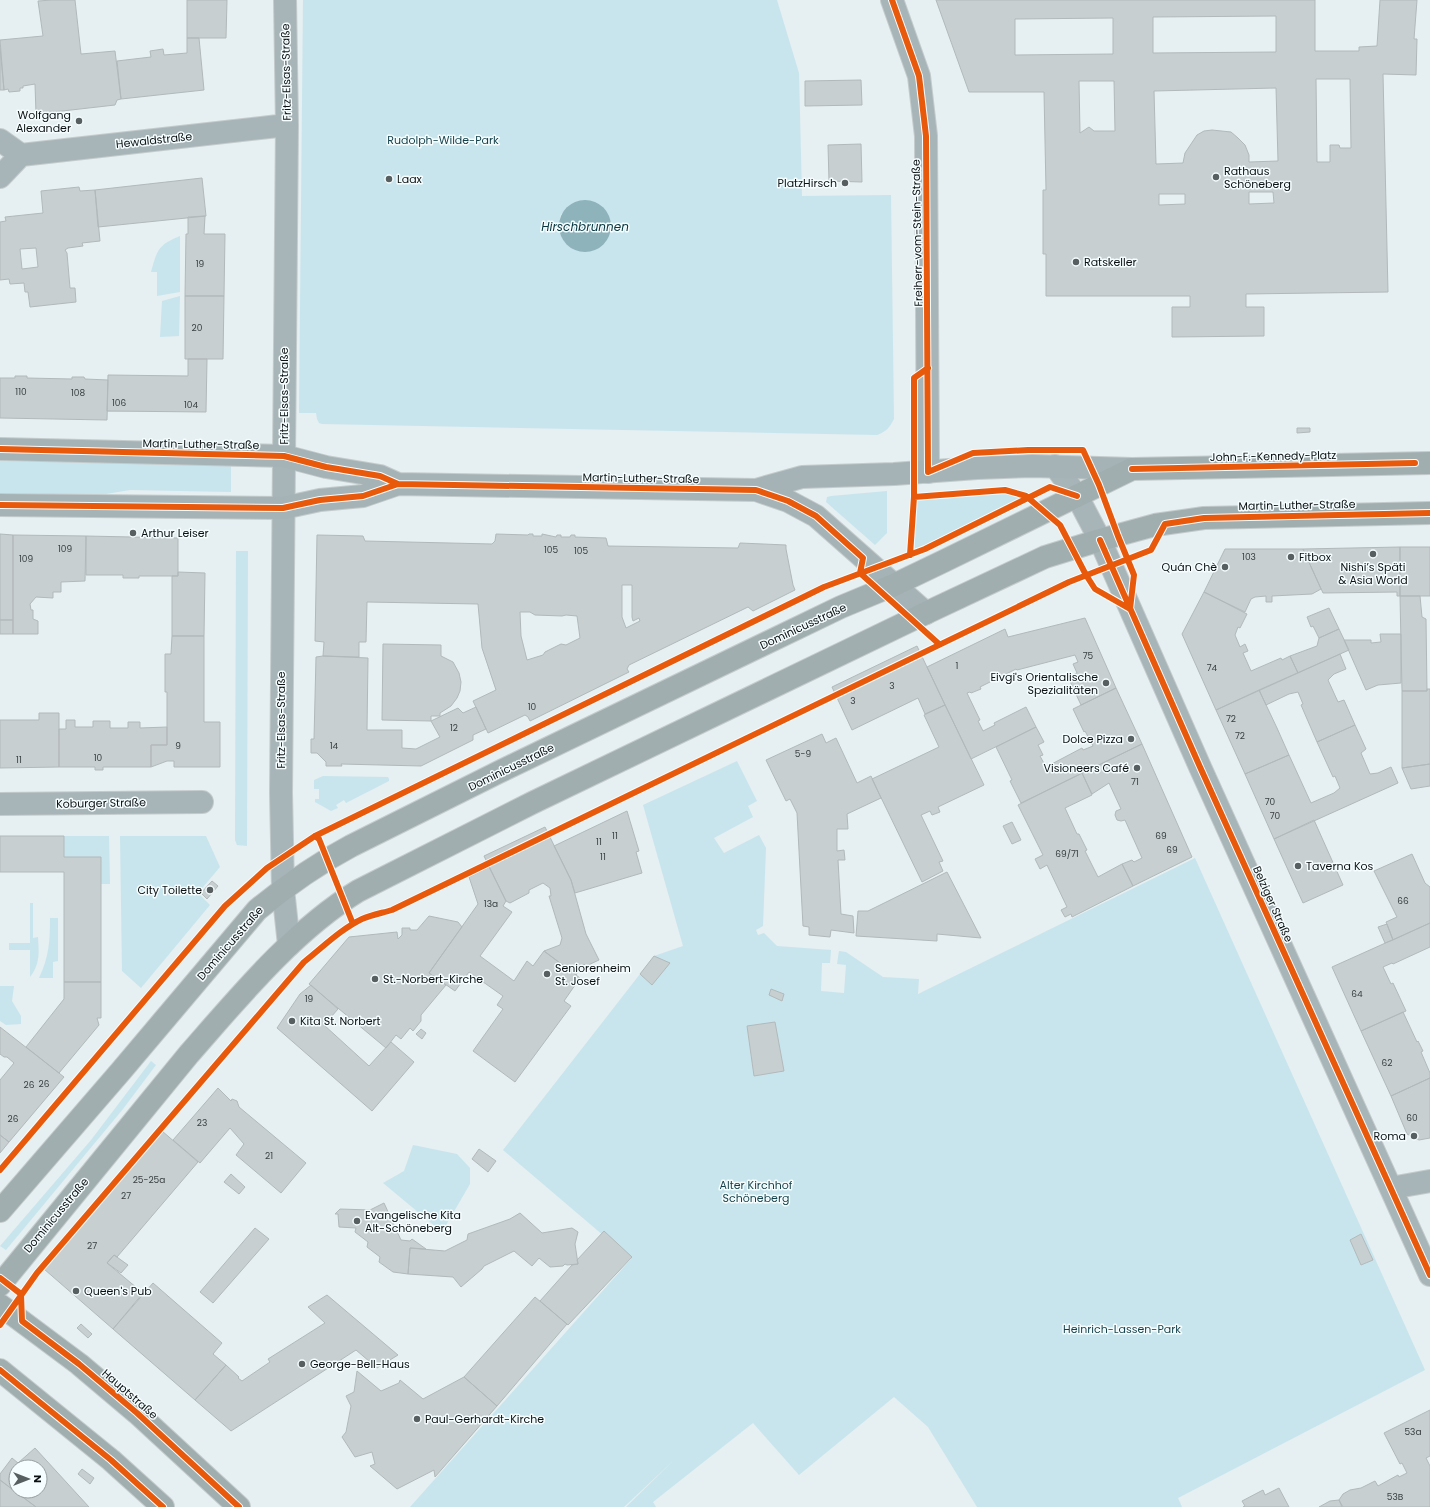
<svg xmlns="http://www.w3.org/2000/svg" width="1430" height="1507" viewBox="0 0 1430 1507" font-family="Poppins,sans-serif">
<rect width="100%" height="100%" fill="#e6eff1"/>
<path fill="#c8e5ed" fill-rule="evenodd" d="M303,0H777L799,73L802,196L891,195L894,419C890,427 886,432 877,435L322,424L319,423L317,419L316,413H299ZM606,211L610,220L611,228L591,251C567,253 555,237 561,214Z
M180,236V292L157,296V272H151C157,250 158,245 180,236Z
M180,296L179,336L160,337L162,301Z
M0,461L231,465V492L130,490L100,495L0,493Z
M887,491V533L875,545L826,502L827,497L831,496Z
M1000,492L1024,497L914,550L917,499Z
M236,551H248L247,846L237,845L235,840Z
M737,761L757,801L748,806L753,817L714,838L724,853L759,835L766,848L763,926L756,930L758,935L764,933L777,946L831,950L830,963H822L821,991L844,993L846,965L837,964L839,951L846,952L883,977L919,979L918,994L1195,858L1425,1370L1178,1498L1182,1507H977L928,1427L894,1397L799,1475L753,1423L653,1502L656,1507H626L674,1460L624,1507H410L631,1259L503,1150L654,956L683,946L643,805Z
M323,776L388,777L389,779V781L346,803L344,800L336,805L338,808L331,811L315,802V799H319V789H314V780Z
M64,836H109L110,884H101V857H64Z
M120,836H206L220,867L198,893L210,905L141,988L122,971Z
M30,903H33V938L38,937C39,954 40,964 30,977V950H9V943H30Z
M50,918H58V961L53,962V978H39C49,957 50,941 50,918Z
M0,986H14L12,1001L21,1016V1024L6,1025L0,1021Z
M151,1061L156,1065L123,1109L6,1250L0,1246L91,1140Z
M413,1145L457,1154L470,1168V1184L442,1232L383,1183L404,1171Z"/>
<path fill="#8fb3bb" d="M559 226a26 26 0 1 1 52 0a26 26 0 1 1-52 0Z"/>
<path fill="#c7cfd1" stroke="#b2b9bb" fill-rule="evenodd" d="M52,0H75L81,54L115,51L121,99L117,100L115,105L36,114L35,84L23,86V88H20V91L9,92L8,89L4,90L0,40L43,36L38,1Z
M187,0H227L226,38H187Z
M936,0H1315V51H1359V47L1377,46L1380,0H1417L1414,39H1417L1416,75L1383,74L1388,292L1246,294V307H1264V336L1172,337V307H1190V296H1046V254H1043V190H1046L1044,92H969ZM1276,16V52L1153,53V17ZM1113,18V54L1015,55V19ZM1316,79H1350L1351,148H1340L1339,145H1330V162H1317ZM1079,81H1114L1115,131H1094L1089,127L1080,133ZM1276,88L1278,161L1249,162V155L1245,145L1238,138L1231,132L1212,130L1204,131L1197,135L1185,153L1183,163L1156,164L1154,91ZM1249,192H1273L1274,203L1249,204ZM1159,194H1185V204L1159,205Z
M187,38H199L204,90L121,99L117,61L151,57L150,51L163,49L164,55L187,53Z
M0,48L4,90H0Z
M861,80L862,105L805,106V81Z
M861,144L862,182L829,181L828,145Z
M202,178L206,216L98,227L95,190Z
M79,187L80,191L95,190L100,241L82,243L83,246L68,248L65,250L67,253L70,288H75L76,302L30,307L28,292H25L24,283L10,284L9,279L0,280V222L6,221L5,217L43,213L41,191ZM36,248L38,267L22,269L20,249Z
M205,216L204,234H225L224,296H185L186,234H188V217Z
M185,296H224L223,359H185Z
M188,359H207L206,412L107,411L108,375L188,376Z
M15,376H27V378L72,379V377H84L85,379L108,380L107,420L0,418V378H15Z
M1297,428H1310V432L1297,433Z
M0,534L13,535V620H0Z
M496,534L528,535L529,534H533V536H542V534L556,537L557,535H561V537H570L571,535H575V537L606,538L608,546L738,548L740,543L786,545V549L793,585L795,590L753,611L748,607L629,665L627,669L629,672L530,721L528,717L525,715L488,733L473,701L496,690L482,648L478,604L367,602L366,642H359V657L323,656L324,642L315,641L317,535L363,536L365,541L492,544L495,541ZM622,585H632V617L633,621L639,618L640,621L626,628L622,617ZM520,612H530L535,615L562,616L566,615L577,616L580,638L566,645L561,644L545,652L543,655L527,660L521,636Z
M13,535L86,536L85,581L61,582V592H53V598L36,597L30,604L31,610H33V619L38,621V634H13Z
M86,536L178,538V576H139V578H123V575H86Z
M1400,547V596H1397V592L1323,593L1303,549Z
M1400,547H1430V596H1400Z
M1225,549H1303L1321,589L1312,594L1272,596V602H1266V596L1255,597L1251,599L1245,612L1204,592Z
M178,572L205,573L204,636H172V576H178Z
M1204,592L1247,614L1240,628L1238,627L1235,635L1240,647L1245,644L1248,651L1243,653L1251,671L1281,658L1282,660L1290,656L1298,673L1216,710L1182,634Z
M1400,596H1420L1422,617L1426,619L1427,691H1402Z
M1329,608L1339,629L1319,638L1313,626L1311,627L1307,617Z
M1085,618L1116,688L1081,705L1068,677L1077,673L1073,664L1078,662L1075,655L1017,670L1016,669L980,687L981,689L971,693L970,692L967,693L980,720L978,721L983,731L995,725L994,723L1026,707L1036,727L971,759L927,667L1005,629L1008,637Z
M0,620H13V634H0Z
M1339,629L1349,650L1298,673L1290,656L1317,646L1319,638Z
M1380,634H1401V683L1378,685L1366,690L1344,640H1371V643L1381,642Z
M172,636H204V722H220V767H174V761H167L151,767V745H167V692H165V654H171Z
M383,644L441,645V656L453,662L459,673L461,682L460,691L457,698L451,706L440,713V716H431V721L382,720Z
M917,646L945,705L925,714L918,698L852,730L832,687Z
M1340,654L1346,669L1334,674L1328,680L1338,702L1344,700L1355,725L1317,742L1301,705L1303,704L1298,692L1289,694L1266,705L1259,690Z
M323,656L368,658L367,730H402V748L416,749L440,737L431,721L458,708L463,713L476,707L486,729L473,735V740L421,766L341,764L342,766H326V762L317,753H311V739H314L316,657Z
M1116,688L1142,744L1021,803L1010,781L1012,780L996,747L1036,727L1044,742L1038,745L1043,755L1040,756L1046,767L1082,748L1083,750L1093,746L1085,731L1084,732L1073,709Z
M1427,689H1430V764L1402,768V691H1427Z
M1259,690L1277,728L1289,755L1245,774L1216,710Z
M945,705L984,785L938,807L940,812L932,815L930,811L921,815L943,861L939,862L943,871L922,882L872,779L939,747L924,715Z
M39,713H59V767L0,768V720H39Z
M66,720H75V727H93V721H110V728H128V722H140V728L167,727V745H151V767H103V770H95V767H59V729H66Z
M1355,725L1366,749L1361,753L1370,774L1378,773L1391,767L1398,783L1274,839L1245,774L1289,755L1311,803L1334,793L1340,788L1335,776L1333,777L1317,742Z
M822,734L826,743L836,738L857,783L871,776L881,798L847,814L848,829H837V851L844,850L845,860H838L841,914L853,916L854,933L831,930L830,937L809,935V927L803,926L797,813L790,799L786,801L766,760Z
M1142,744L1192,857L1133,886L1122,864L1132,860L1134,862L1142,858L1125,820L1121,821L1117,820L1115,815L1116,811L1121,809L1109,783L1092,794L1082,773Z
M1430,764V786L1411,789L1402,768Z
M1082,773L1092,795L1065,808L1077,834H1079L1087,850L1085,851L1098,877L1122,864L1133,886L1072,917L1071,914L1065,917L1061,910L1067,907L1047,865L1040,869L1035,859L1043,855L1018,805Z
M627,811L639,851L636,852L642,873L575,893L571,880L554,846Z
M1314,820L1343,885L1303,903L1274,839Z
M1012,822L1021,840L1012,844L1003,826Z
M545,827L571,880L586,934L599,960L586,966L584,964L576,975L544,951L560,945L562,938L549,896H551L550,888L543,883L529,890V893L510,903L506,901L484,856Z
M0,836H64V857H101V982H64V872H0Z
M1412,854L1425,883L1430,887V923L1393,940L1386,922L1397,917L1374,871Z
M489,867L506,901L503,906L512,912L480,956L514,981L527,961L533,966L544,951L580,978L564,1001L571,1006L515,1082L473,1051L503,1009L497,1005L503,996L469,972L455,991L429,973L478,904L469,877Z
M947,872L981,938L937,934V941L856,936L858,911H868Z
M212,881L218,886L207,899L201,893Z
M429,916L458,922L462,927L429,973L446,985L421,1015V1021L413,1031L410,1028L401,1039L396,1035L386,1048L309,984L349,937L397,932L398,939L402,935V928H410V930H417Z
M1430,923V947L1393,964L1392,963L1383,967L1391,984L1393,983L1406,1011L1361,1031L1332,967Z
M1387,924L1393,940L1385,943L1378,927Z
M654,956L670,963L652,985L640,974Z
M64,982H101V1018H97L99,1025L59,1073L26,1047L64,999Z
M311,985L338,1009L324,1025L369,1066L391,1042L414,1062L372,1111L277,1028L300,994Z
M771,989L784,994L782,1001L769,995Z
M1403,1012L1417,1042L1418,1041L1423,1051L1421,1052L1430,1073V1078L1391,1096L1361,1031Z
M775,1022L784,1071L754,1076L747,1026Z
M0,1027L64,1077L9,1142L0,1135V1080L14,1063L7,1057H4L0,1054Z
M421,1029L426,1033L422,1039L416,1034Z
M1430,1078V1138L1419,1140L1407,1134L1391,1096Z
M218,1088L231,1101L232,1099L237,1101L239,1107L306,1163L281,1193L236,1155L244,1144L230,1128L200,1163L173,1140Z
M162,1131L198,1162L117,1257L114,1255L107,1263L143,1293L113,1329L44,1269Z
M0,1135L9,1142L0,1153Z
M479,1149L496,1161L488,1172L472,1159Z
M231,1174L245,1187L239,1194L224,1182Z
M384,1203L401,1240L410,1241L412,1239L426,1249L410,1248L408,1274L393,1272L379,1262L380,1257L367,1247L368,1242L355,1232L356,1228L339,1227L338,1214H335L340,1209L370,1210Z
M520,1213L542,1233L572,1228L578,1232L575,1244L578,1264L567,1265L565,1264L563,1266L550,1267L539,1258L532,1266L514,1251L484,1266L482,1269L461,1287L453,1277L408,1274L410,1248L445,1251L467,1240L468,1234L510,1219Z
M255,1228L269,1239L213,1303L200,1292Z
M604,1231L632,1257L568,1325L540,1301L572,1265L578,1264L577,1260Z
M1361,1234L1373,1260L1361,1265L1350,1240Z
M114,1255L128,1265L121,1273L107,1263Z
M153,1283L222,1343L213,1354L226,1365L195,1400L113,1329Z
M327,1295L398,1355L377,1368L356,1350L231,1431L195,1400L226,1365L239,1377L238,1378L242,1381L270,1362L268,1359L325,1323L308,1307Z
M535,1297L567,1324L497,1406L464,1377Z
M81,1324L92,1334L88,1338L77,1328Z
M357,1371L381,1391L399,1383L400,1380L423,1399L464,1377L497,1406L435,1477L434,1470L397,1489L370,1466L375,1464L372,1452L355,1457L342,1437L346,1432L351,1406L346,1396L354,1392Z
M1430,1410V1456L1426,1458L1430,1466V1507H1343L1339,1500L1343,1494L1350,1490L1361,1488L1375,1481L1378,1486L1398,1475L1399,1477L1407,1473L1402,1463L1400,1464L1384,1433Z
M35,1448L89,1507H36L0,1480V1474L12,1458L18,1463ZM16,1467H40V1491H16Z
M82,1469L94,1478L90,1484L78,1474Z
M0,1480L36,1507H0Z
M1279,1488L1289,1507H1243L1245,1506L1242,1501L1263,1490L1265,1495Z
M1339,1500L1342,1507H1319L1330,1501Z"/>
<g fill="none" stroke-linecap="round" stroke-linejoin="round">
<defs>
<path id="street" d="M285,0L287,125L281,793L283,889L289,945
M892,0L919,76L926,136L928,472
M0,140L21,155
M0,177L21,155L287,125
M1055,466L1077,496L1100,540L1200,767L1430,1275
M0,804L202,802
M1391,1188L1430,1181"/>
<path id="secondary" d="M0,449L284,456L326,467L380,476L398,484
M756,490L802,477L894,474L977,468L1033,466L1132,469
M0,505L283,508L320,500L363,496L398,484L756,490L788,501L816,516L926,613"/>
<path id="primary" d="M0,1211L121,1071L257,910C286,886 317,864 351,846L499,772L841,607L894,585L944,561L1132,469L1430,463
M0,1285L189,1054C239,997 293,931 358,891L532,803L926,613L1045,557L1100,540L1155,525L1204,518L1430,513
M0,1305L79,1364L137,1413L239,1507
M0,1370L111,1460L163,1507"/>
</defs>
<use href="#street" stroke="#c4cbcc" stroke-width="24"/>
<use href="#secondary" stroke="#c4cbcc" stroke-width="24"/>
<use href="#primary" stroke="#c4cbcc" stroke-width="24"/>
<use href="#street" stroke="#a7b4b8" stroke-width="22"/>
<use href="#secondary" stroke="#a5b3b6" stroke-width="22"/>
<use href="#primary" stroke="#a0aeb0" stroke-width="22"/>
<defs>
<path id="cycleway" d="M892,0L919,76L926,136L928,472L973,453L1028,450H1083L1099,485L1118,536L1134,575L1130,609
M0,449L284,456L326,467L380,476L398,484
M1132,469L1415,463
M914,497L1005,490L1026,496L1060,525L1086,575L1095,589L1130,609
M0,505L283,508L320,500L363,496L398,484L756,490L788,501L816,516L863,558L860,573L939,644
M1100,540L1200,767L1430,1275
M910,555L914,497V378L928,368
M315,836L319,839L353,924
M0,1170L225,906L267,868L315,836L824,587L925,549L1050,487L1077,496
M0,1278L21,1294L22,1321L79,1364L137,1413L239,1507
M0,1325L37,1273L304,962C323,947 341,929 362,919C371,915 382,913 392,910L1069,582L1151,550L1165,524L1204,518L1430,513
M0,1370L111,1460L163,1507"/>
</defs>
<use href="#cycleway" stroke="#f6fdff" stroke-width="8"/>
<use href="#cycleway" stroke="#e8590c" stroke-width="6"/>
</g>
<g fill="#585f60" stroke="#f6fdff" stroke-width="1.5">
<circle cx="79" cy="121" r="4"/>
<circle cx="1216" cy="177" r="4"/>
<circle cx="389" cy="179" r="4"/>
<circle cx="845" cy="183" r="4"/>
<circle cx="1076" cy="262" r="4"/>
<circle cx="133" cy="533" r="4"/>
<circle cx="1373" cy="554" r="4"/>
<circle cx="1291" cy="557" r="4"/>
<circle cx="1225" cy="567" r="4"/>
<circle cx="1106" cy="683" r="4"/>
<circle cx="1131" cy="739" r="4"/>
<circle cx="1137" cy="768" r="4"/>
<circle cx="1298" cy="866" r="4"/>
<circle cx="210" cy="890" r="4"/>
<circle cx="547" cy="974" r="4"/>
<circle cx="375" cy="979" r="4"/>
<circle cx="292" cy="1021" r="4"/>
<circle cx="1414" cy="1136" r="4"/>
<circle cx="357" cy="1221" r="4"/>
<circle cx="76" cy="1291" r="4"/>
<circle cx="302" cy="1364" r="4"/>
<circle cx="417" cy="1419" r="4"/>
</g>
<g text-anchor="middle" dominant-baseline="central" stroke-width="3" stroke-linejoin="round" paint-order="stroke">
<g font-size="9" fill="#3a4042">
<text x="200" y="264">19</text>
<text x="197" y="328">20</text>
<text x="21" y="392">110</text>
<text x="78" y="393">108</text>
<text x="119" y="403">106</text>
<text x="191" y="405">104</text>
<text x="65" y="549">109</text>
<text x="551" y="550">105</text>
<text x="581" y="551">105</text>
<text x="1249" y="557">103</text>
<text x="26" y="559">109</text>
<text x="1088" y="656">75</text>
<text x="957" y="666">1</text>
<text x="1212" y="668">74</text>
<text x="892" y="686">3</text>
<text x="853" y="701">3</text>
<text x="532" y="707">10</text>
<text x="1231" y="719">72</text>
<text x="454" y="728">12</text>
<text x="1240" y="736">72</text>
<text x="178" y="746">9</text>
<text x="334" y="746">14</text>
<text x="803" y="754">5-9</text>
<text x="98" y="758">10</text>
<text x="19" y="760">11</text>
<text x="1135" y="782">71</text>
<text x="1270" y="802">70</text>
<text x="1275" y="816">70</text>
<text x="615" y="836">11</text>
<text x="1161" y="836">69</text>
<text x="599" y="842">11</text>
<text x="1172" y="850">69</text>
<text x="1067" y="854">69/71</text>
<text x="603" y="857">11</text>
<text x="1403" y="901">66</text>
<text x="491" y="904">13a</text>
<text x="1357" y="994">64</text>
<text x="309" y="999">19</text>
<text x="1387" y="1063">62</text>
<text x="44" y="1084">26</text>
<text x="29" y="1085">26</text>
<text x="1412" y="1118">60</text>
<text x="13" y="1119">26</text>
<text x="202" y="1123">23</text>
<text x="269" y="1156">21</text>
<text x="149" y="1180">25-25a</text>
<text x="126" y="1196">27</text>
<text x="92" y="1246">27</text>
<text x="1413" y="1432">53a</text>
<text x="1395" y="1497">53B</text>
</g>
<g font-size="11" fill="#0b1112" stroke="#f6fdff">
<text transform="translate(286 72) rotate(-91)">Fritz-Elsas-Straße</text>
<text transform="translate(154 140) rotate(-6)">Hewaldstraße</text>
<text transform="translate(917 233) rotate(-91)">Freiherr-vom-Stein-Straße</text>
<text transform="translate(284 396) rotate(-90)">Fritz-Elsas-Straße</text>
<text transform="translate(201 444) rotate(1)">Martin-Luther-Straße</text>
<text transform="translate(1273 456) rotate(-1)">John-F.-Kennedy-Platz</text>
<text transform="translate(641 478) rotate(1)">Martin-Luther-Straße</text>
<text transform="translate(1297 505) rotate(-1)">Martin-Luther-Straße</text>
<text transform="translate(803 626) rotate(-25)">Dominicusstraße</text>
<text transform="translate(281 720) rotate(-90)">Fritz-Elsas-Straße</text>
<text transform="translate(511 767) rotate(-26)">Dominicusstraße</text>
<text transform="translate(101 803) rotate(-1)">Koburger Straße</text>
<text transform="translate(1273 904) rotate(66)">Belziger Straße</text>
<text transform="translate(230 943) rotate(-49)">Dominicusstraße</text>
<text transform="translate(56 1215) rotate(-50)">Dominicusstraße</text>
<text transform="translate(130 1394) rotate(41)">Hauptstraße</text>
</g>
<g font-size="11" fill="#0b1112" stroke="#f6fdff" text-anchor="start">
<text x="71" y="115" text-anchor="end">Wolfgang<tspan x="71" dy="13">Alexander</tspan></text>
<text x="1224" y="171">Rathaus<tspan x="1224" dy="13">Schöneberg</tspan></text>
<text x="397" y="179">Laax</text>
<text x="837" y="183" text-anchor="end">PlatzHirsch</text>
<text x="1084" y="262">Ratskeller</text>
<text x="141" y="533">Arthur Leiser</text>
<text x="1299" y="557">Fitbox</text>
<text x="1217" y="567" text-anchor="end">Quán Chè</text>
<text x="1373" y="567" text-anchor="middle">Nishi’s Späti<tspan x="1373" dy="13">&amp; Asia World</tspan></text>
<text x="1098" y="677" text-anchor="end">Eivgi's Orientalische<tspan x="1098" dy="13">Spezialitäten</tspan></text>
<text x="1123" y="739" text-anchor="end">Dolce Pizza</text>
<text x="1129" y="768" text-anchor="end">Visioneers Café</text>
<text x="1306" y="866">Taverna Kos</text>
<text x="202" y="890" text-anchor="end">City Toilette</text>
<text x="555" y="968">Seniorenheim<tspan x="555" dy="13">St. Josef</tspan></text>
<text x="383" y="979">St.-Norbert-Kirche</text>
<text x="300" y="1021">Kita St. Norbert</text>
<text x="1406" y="1136" text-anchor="end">Roma</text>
<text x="365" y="1215">Evangelische Kita<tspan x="365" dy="13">Alt-Schöneberg</tspan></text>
<text x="84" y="1291">Queen's Pub</text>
<text x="310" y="1364">George-Bell-Haus</text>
<text x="425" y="1419">Paul-Gerhardt-Kirche</text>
</g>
<g font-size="11" fill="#133f48" stroke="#f6fdff">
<text x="443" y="140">Rudolph-Wilde-Park</text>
<text x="756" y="1185">Alter Kirchhof<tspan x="756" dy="13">Schöneberg</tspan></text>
<text x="1122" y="1329">Heinrich-Lassen-Park</text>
</g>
<g font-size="12" font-style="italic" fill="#07363f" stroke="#f6fdff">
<text x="585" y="226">Hirschbrunnen</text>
</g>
</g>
<g transform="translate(28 1479) rotate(90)"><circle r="19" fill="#f6fdff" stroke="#989fa0"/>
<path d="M0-3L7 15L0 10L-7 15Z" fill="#585f60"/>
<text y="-6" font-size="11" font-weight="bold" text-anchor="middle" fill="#0b1112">N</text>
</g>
</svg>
